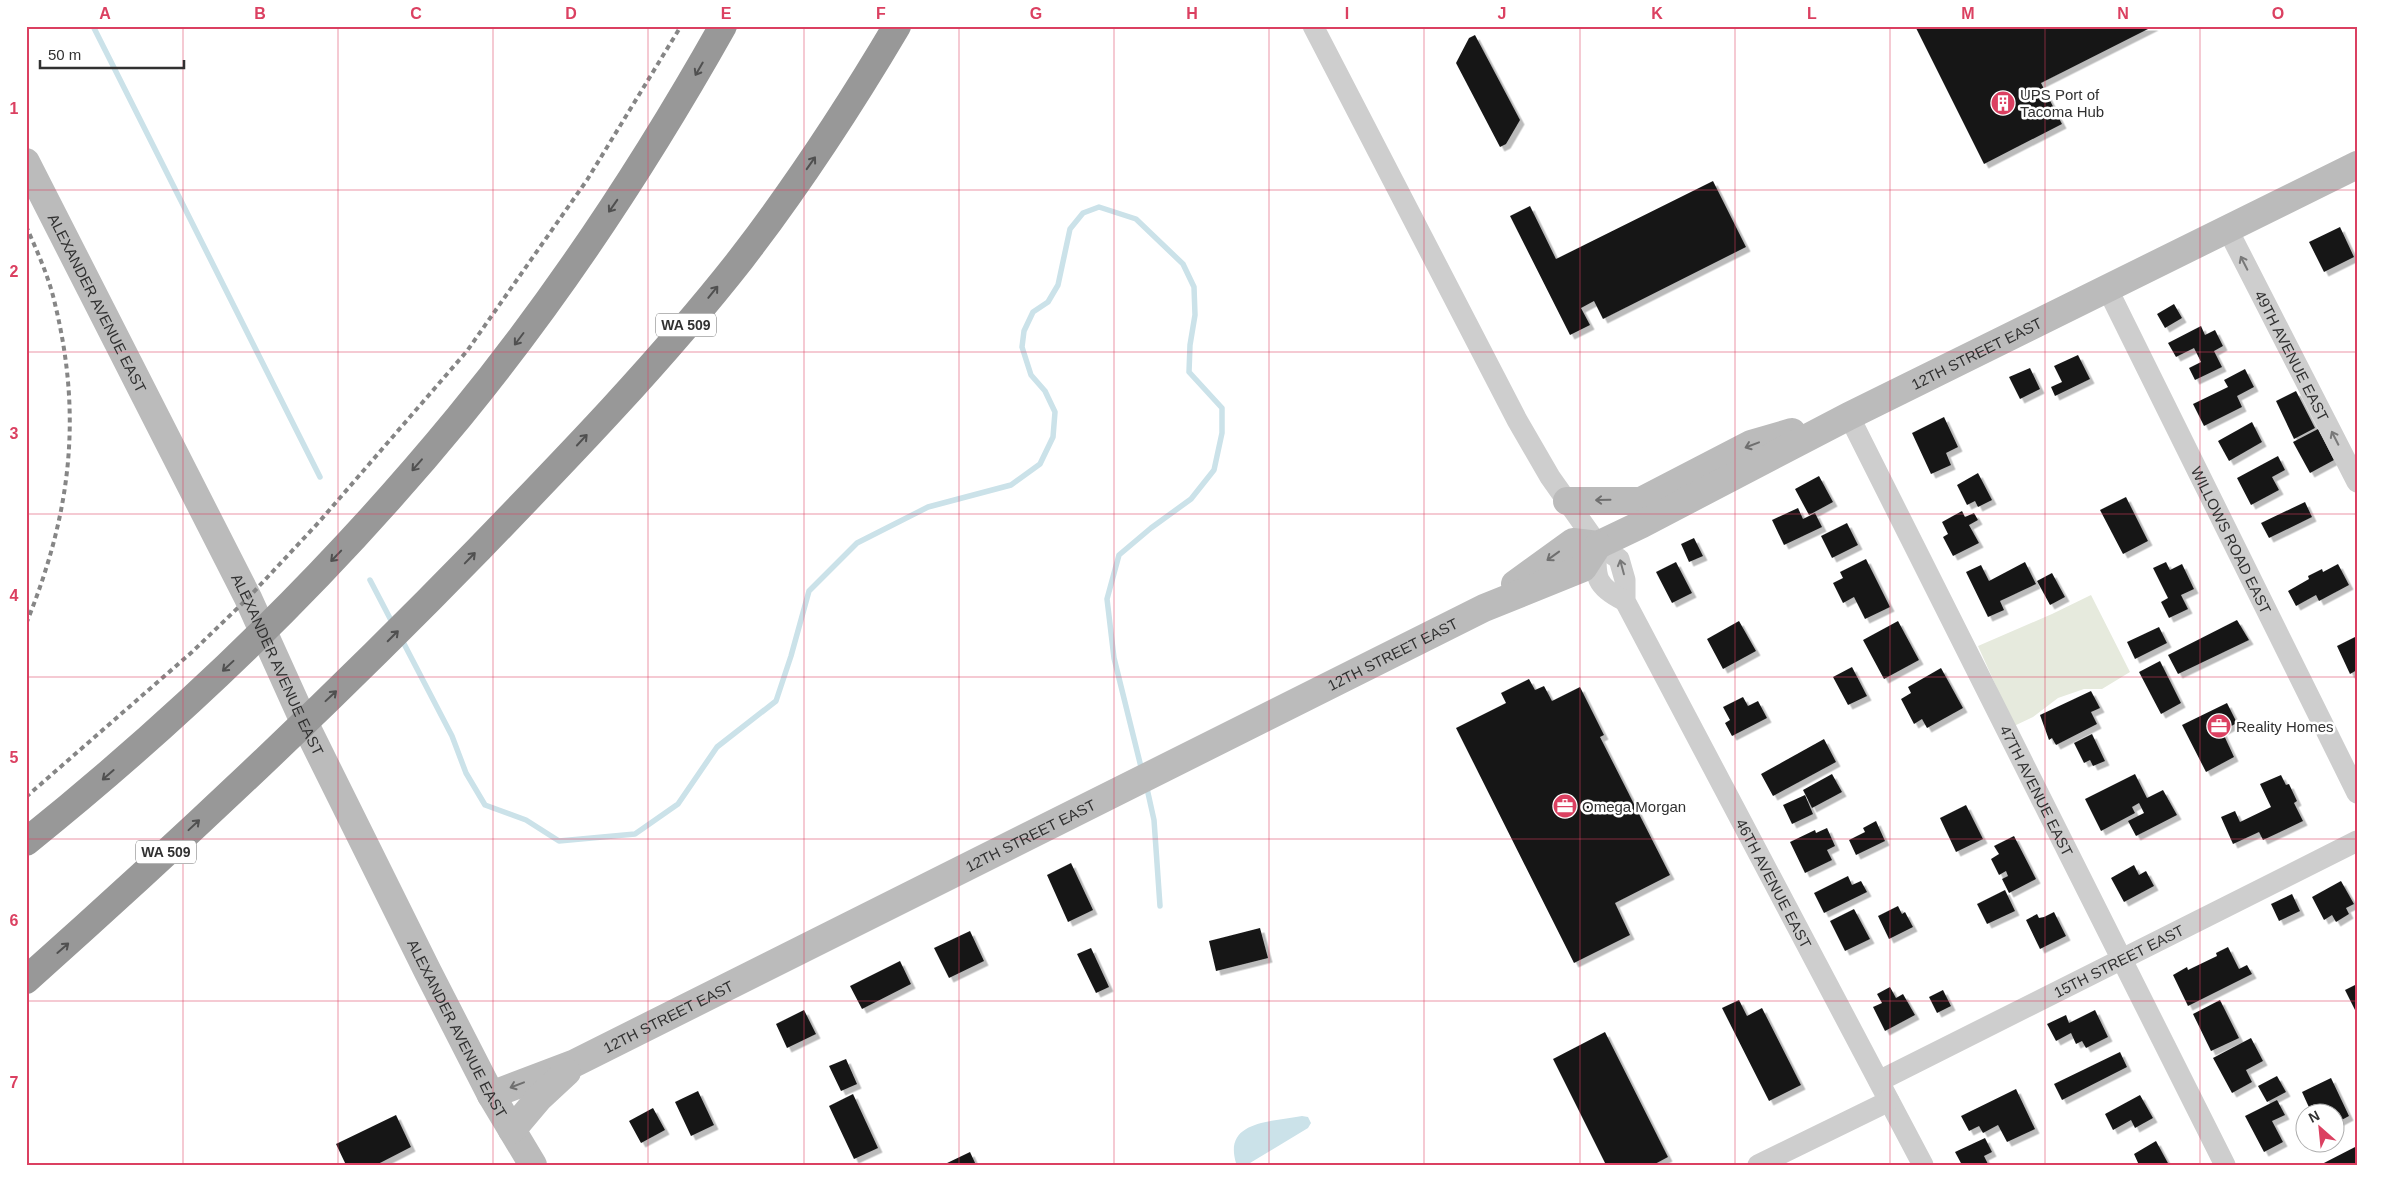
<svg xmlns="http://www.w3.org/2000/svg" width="2383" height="1191" viewBox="0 0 2383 1191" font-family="Helvetica,sans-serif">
<defs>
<filter id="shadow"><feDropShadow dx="4.5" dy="4.5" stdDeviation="0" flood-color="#0004"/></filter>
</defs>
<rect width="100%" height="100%" fill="#fff"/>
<path fill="#e6eadd" d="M2091,595L2130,672L2102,689H2084L2058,698L2033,717L2014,726L1978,646L2052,614Z"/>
<path fill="#cbe2e9" d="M1302,1116L1308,1117L1311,1123L1308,1128L1250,1163L1240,1165L1236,1163C1223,1120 1272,1122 1302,1116Z"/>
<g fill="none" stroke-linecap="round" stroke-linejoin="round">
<path stroke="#cbe2e9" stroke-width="5.5" d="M93,26L320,477
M370,580L394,626
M401,638L452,736L466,773L485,805L526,820L559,841L635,834L678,804L717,747L776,701L791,656L809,591L857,543L928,507L1011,485L1040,464L1053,437L1055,412L1045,391L1031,375L1022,347L1024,331L1033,312L1048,302L1058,285L1070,229L1083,213L1099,207L1136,219L1183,264L1194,287L1195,315L1190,345L1189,372L1222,408V433L1214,470L1191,499L1151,528L1119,555L1107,599L1114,658L1142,771
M1146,784L1154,820L1160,906"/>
</g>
<path fill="#181818" filter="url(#shadow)" d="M1915,26H2154L2041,83L2062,124L1984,164Z
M1475,35L1520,120L1506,144L1500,147L1456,63L1469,38Z
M1713,181L1746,247L1603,319L1594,301L1581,308L1590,325L1570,335L1510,216L1530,206L1556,259Z
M2340,227L2354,257L2324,272L2309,242Z
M2174,304L2182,318L2165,328L2157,314Z
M2201,326L2205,335L2215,330L2223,346L2214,351L2222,367L2195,380L2189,368L2201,362L2194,348L2176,357L2168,343Z
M2078,355L2090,379L2055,396L2051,387L2062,382L2054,366Z
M2030,368L2040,389L2020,399L2009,377Z
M2245,369L2254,387L2237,396L2242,407L2204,426L2193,404L2228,387L2224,380Z
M2296,391L2315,428L2294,439L2276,401Z
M1944,417L1958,447L1946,453L1951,465L1931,474L1912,433Z
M2252,422L2262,442L2229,461L2218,441Z
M2318,429L2334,460L2310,473L2293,442Z
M2278,456L2285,470L2272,477L2279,490L2251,505L2237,478Z
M1978,473L1992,500L1978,507L1975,501L1967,505L1957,485Z
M1819,476L1833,502L1809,515L1795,489Z
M2126,497L2148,541L2123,554L2100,510Z
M2305,502L2312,517L2269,538L2261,523Z
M1798,508L1803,519L1815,513L1822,527L1784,545L1772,520Z
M1962,511L1965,517L1974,513L1978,520L1969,525L1979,543L1953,556L1943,537L1948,534L1942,522Z
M1847,523L1858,545L1832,558L1821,536Z
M1694,538L1703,556L1689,562L1681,544Z
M1866,559L1890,607L1865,619L1854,597L1843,603L1833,583L1843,578L1840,572Z
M1676,562L1692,593L1672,603L1656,572Z
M2025,562L2036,584L2000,601L2004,610L1988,617L1966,572L1981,565L1989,581Z
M2166,562L2170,570L2182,564L2194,589L2181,595L2188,609L2169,618L2161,602L2168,598L2153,568Z
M2338,564L2349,585L2319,601L2316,595L2296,606L2288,591L2309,579L2308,576L2322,569L2323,572Z
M2052,573L2065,597L2050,605L2037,581Z
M2237,620L2249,640L2178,674L2168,655Z
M1739,621L1756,651L1723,669L1707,639Z
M1898,621L1919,660L1884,679L1863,640Z
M2159,627L2167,643L2135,659L2127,642Z
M2357,636V670L2350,674L2337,646Z
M2160,661L2181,703L2161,714L2139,672Z
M1852,667L1867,696L1848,705L1833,677Z
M1941,668L1963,708L1927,728L1922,719L1914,724L1901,699L1911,693L1908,687Z
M1529,679L1535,690L1544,686L1552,701L1580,687L1604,735L1600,737L1670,875L1615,903L1630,935L1574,963L1456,728L1506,703L1501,693Z
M2091,691L2100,708L2091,712L2097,724L2056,745L2052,738L2049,740L2040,715Z
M1743,697L1748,706L1758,701L1767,718L1732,736L1725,723L1730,720L1723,707Z
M2227,703L2237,723L2222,731L2234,757L2206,772L2182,725Z
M2092,734L2105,761L2093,766L2090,760L2084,763L2074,743Z
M1824,739L1836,762L1773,796L1761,774Z
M1832,774L1842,792L1812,808L1803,790Z
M2135,774L2147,798L2163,790L2177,815L2136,836L2128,821L2144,813L2139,803L2132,807L2135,813L2101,831L2085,799Z
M2281,775L2286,785L2289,784L2297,801L2294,803L2303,821L2263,840L2259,832L2233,844L2221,817L2235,811L2240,822L2271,807L2260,784Z
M1805,795L1813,814L1792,824L1783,805Z
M1966,805L1983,839L1956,852L1940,818Z
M1876,821L1885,841L1856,855L1849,840L1865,832L1863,828Z
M1827,828L1835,846L1827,850L1832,860L1805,873L1790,842L1815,830L1816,833Z
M2014,836L2036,879L2009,893L2002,879L2008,876L2006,871L1999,875L1991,859L1999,854L1994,846Z
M1071,863L1093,910L1068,922L1047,875Z
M2134,865L2139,875L2146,871L2154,886L2124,902L2111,878Z
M1848,876L1852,885L1861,881L1867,892L1824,913L1814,893Z
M2341,881L2354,904L2346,908L2349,914L2336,922L2332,915L2324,920L2312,897Z
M2005,890L2015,911L1987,924L1977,904Z
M2292,894L2300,911L2279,921L2271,904Z
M1898,906L1902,914L1905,912L1913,927L1889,939L1878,916Z
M1854,909L1870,939L1845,951L1830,921Z
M2054,912L2066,936L2040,949L2026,920L2037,914L2039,918L2044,917Z
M1260,928L1268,958L1216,971L1209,941Z
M970,931L984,961L949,978L934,948Z
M2228,947L2239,969L2247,965L2252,974L2188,1006L2173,975L2187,967L2188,970L2217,956L2216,953Z
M1091,948L1109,987L1096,993L1077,954Z
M900,961L911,984L862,1009L850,986Z
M2357,984V1014L2345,990Z
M1890,987L1896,998L1903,994L1915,1015L1885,1031L1873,1007L1882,1003L1877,994Z
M1943,990L1951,1006L1937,1013L1929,997Z
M1739,1000L1747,1016L1762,1008L1801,1085L1769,1101L1722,1008Z
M2220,1000L2239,1038L2211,1051L2193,1014Z
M804,1010L816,1034L787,1048L776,1024Z
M2095,1010L2108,1037L2086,1048L2082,1041L2076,1044L2071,1033L2056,1041L2047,1024L2066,1015L2069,1023Z
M1605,1032L1668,1157L1653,1165H1606L1553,1059Z
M2251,1038L2263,1061L2246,1070L2252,1082L2232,1093L2213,1058Z
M2120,1052L2127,1067L2062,1100L2054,1084Z
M846,1059L857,1084L841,1091L829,1066Z
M2277,1076L2286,1092L2267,1102L2258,1086Z
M2331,1078L2349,1116L2336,1123V1114H2312L2302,1092Z
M2016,1089L2035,1129L2007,1142L1998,1125L1983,1133L1979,1126L1969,1131L1961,1116Z
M698,1091L714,1125L691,1136L675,1102Z
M853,1094L878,1148L854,1159L829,1106Z
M2140,1095L2153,1118L2135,1128L2131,1120L2113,1130L2105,1114Z
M2277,1100L2285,1115L2272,1121L2283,1142L2264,1152L2245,1116Z
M653,1108L665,1130L641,1143L629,1121Z
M396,1115L411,1147L376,1165H346L336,1144Z
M1985,1138L1992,1152L1984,1156L1988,1164L1962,1165L1955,1152Z
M2156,1141L2169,1165H2139L2134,1154Z
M2357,1146V1165H2320Z
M970,1152L976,1165H943Z"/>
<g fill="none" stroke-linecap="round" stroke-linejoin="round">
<g stroke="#cecece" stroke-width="21">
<path id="s1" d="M1313,26L1517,420L1550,477L1598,545L1619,559L1625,580V601L1923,1165"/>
<path id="s2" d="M2228,230L2357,482"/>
<path id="s3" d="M2107,288L2357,793"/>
<path id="s4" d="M1849,416L2225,1165"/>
<path d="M1597,546C1594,577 1596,587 1625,601"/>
<path id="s5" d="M1879,1081L2357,841"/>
<path d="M1758,1165L1889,1101"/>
</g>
<g stroke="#bbb" stroke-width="28">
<path id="s6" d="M26,162L248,598L304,722L428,972L491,1095L533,1165"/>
<path d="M1567,501H1641L1751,444L1792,432"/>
<path id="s7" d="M1515,584L1573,542L1598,545L1642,524L1849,416L2357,165"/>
<path id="s8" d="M491,1095L575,1063L1484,608L1583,568L1598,545"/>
<path d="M512,1130L539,1098L567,1072"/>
</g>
<path stroke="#989898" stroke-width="28" d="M26,842C184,715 330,574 459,417C559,295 646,163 723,26
M26,980C181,842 334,698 479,549C569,456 661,361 741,259C798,185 849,107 897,26"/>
<path stroke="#868686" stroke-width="4" stroke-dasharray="5 4" stroke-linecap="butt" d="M26,226C37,251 49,277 55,304C83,419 70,516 26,624
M26,797L192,652L248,598L319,522L467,351L587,180L681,26"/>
</g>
<defs><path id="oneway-shaft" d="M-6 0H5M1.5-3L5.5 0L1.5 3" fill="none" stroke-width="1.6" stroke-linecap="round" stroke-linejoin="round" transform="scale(1.25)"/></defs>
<g stroke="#505050">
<use href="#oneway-shaft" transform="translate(699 69) rotate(120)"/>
<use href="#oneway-shaft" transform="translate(811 163) rotate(-55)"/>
<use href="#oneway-shaft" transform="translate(613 206) rotate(125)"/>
<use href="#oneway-shaft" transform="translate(713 292) rotate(-51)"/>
<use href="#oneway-shaft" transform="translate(519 339) rotate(127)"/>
<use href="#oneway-shaft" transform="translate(582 440) rotate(-47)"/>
<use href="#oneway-shaft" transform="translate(417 465) rotate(131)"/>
<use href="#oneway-shaft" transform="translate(336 556) rotate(134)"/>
<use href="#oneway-shaft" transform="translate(470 558) rotate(-46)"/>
<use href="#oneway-shaft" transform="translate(393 636) rotate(-45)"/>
<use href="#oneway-shaft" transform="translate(228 666) rotate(137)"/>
<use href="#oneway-shaft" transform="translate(331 696) rotate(-43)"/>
<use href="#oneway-shaft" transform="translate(108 775) rotate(139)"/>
<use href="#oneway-shaft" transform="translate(194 825) rotate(-43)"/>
<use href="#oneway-shaft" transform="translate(63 948) rotate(-41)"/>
</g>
<g stroke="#787878">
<use href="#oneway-shaft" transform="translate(2244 263) rotate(-117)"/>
<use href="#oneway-shaft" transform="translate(2335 438) rotate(-117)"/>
<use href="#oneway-shaft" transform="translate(1622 567) rotate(-105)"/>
</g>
<g stroke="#6f6f6f">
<use href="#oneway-shaft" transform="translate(1752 445) rotate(159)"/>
<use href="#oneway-shaft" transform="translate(1603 500) rotate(179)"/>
<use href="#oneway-shaft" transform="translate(1553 556) rotate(144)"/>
<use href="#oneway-shaft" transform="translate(517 1085) rotate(159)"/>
</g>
<path fill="none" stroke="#db4061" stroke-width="1" stroke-opacity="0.55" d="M183,26V1165M338,26V1165M493,26V1165M648,26V1165M804,26V1165M959,26V1165M1114,26V1165M1269,26V1165M1424,26V1165M1580,26V1165M1735,26V1165M1890,26V1165M2045,26V1165M2200,26V1165M26,190H2357M26,352H2357M26,514H2357M26,677H2357M26,839H2357M26,1001H2357"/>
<defs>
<symbol id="building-disc" viewBox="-11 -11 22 22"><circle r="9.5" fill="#db4061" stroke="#fff"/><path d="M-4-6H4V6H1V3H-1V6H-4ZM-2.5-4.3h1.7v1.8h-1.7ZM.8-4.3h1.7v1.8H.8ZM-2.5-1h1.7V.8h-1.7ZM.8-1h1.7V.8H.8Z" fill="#fff"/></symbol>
<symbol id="office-disc" viewBox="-11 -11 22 22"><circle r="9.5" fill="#db4061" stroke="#fff"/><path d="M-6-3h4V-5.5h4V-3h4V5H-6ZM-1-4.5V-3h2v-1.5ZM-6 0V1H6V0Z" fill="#fff"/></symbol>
</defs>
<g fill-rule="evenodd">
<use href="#building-disc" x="1989" y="89" width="28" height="28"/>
<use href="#office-disc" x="2205" y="712" width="28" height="28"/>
<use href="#office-disc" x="1551" y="792" width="28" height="28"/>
</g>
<g text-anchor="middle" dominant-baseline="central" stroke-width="5" stroke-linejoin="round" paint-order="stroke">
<g fill="#fff" stroke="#6f6f6f" stroke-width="1">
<rect x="656" y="313.5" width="60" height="23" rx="4"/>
<rect x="136" y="840.5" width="60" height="23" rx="4"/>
</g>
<g font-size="14" font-weight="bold" fill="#313131">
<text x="686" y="325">WA 509</text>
<text x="166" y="852">WA 509</text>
</g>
<g font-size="15" fill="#313131" stroke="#fff" text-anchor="start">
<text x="2020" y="94">UPS Port of<tspan x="2020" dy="17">Tacoma Hub</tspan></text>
<text x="2236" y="726">Reality Homes</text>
<text x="1582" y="806">Omega Morgan</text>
</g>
<g font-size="15" fill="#313131" stroke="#fff">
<text stroke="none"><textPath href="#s6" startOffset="158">ALEXANDER AVENUE EAST</textPath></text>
<text stroke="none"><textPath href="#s7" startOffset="521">12TH STREET EAST</textPath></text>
<text stroke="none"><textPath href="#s2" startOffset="141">49TH AVENUE EAST</textPath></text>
<text stroke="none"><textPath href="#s3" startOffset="281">WILLOWS ROAD EAST</textPath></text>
<text stroke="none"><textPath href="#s8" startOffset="1004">12TH STREET EAST</textPath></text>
<text stroke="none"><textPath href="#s6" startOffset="562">ALEXANDER AVENUE EAST</textPath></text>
<text stroke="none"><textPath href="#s4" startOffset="419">47TH AVENUE EAST</textPath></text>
<text stroke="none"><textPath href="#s8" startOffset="599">12TH STREET EAST</textPath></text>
<text stroke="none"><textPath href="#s1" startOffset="980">46TH AVENUE EAST</textPath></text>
<text stroke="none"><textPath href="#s5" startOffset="268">15TH STREET EAST</textPath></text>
<text stroke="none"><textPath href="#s8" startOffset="194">12TH STREET EAST</textPath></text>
<text stroke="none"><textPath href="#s6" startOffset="968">ALEXANDER AVENUE EAST</textPath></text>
</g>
</g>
<rect width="2383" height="1191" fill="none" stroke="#ffffff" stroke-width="55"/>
<g transform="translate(2320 1128) rotate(333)"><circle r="24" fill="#ffffff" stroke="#adadad"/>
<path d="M0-4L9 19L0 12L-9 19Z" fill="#db4061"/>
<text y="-8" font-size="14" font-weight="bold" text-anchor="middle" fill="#313131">N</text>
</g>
<path d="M40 60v8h144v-8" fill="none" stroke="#313131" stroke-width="2.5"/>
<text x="48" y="60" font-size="15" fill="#313131" stroke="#ffffff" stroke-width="4" paint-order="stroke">50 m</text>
<rect x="28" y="28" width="2328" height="1136" fill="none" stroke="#db4061" stroke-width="2"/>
<g font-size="16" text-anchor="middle" font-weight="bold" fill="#db4061">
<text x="105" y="19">A</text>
<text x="260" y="19">B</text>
<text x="416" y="19">C</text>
<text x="571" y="19">D</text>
<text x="726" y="19">E</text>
<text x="881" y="19">F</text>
<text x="1036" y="19">G</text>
<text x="1192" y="19">H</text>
<text x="1347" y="19">I</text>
<text x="1502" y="19">J</text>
<text x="1657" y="19">K</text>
<text x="1812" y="19">L</text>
<text x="1968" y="19">M</text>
<text x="2123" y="19">N</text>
<text x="2278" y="19">O</text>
<text x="14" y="114">1</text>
<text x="14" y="277">2</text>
<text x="14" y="439">3</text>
<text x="14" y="601">4</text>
<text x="14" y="763">5</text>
<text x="14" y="926">6</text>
<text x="14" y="1088">7</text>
</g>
</svg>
